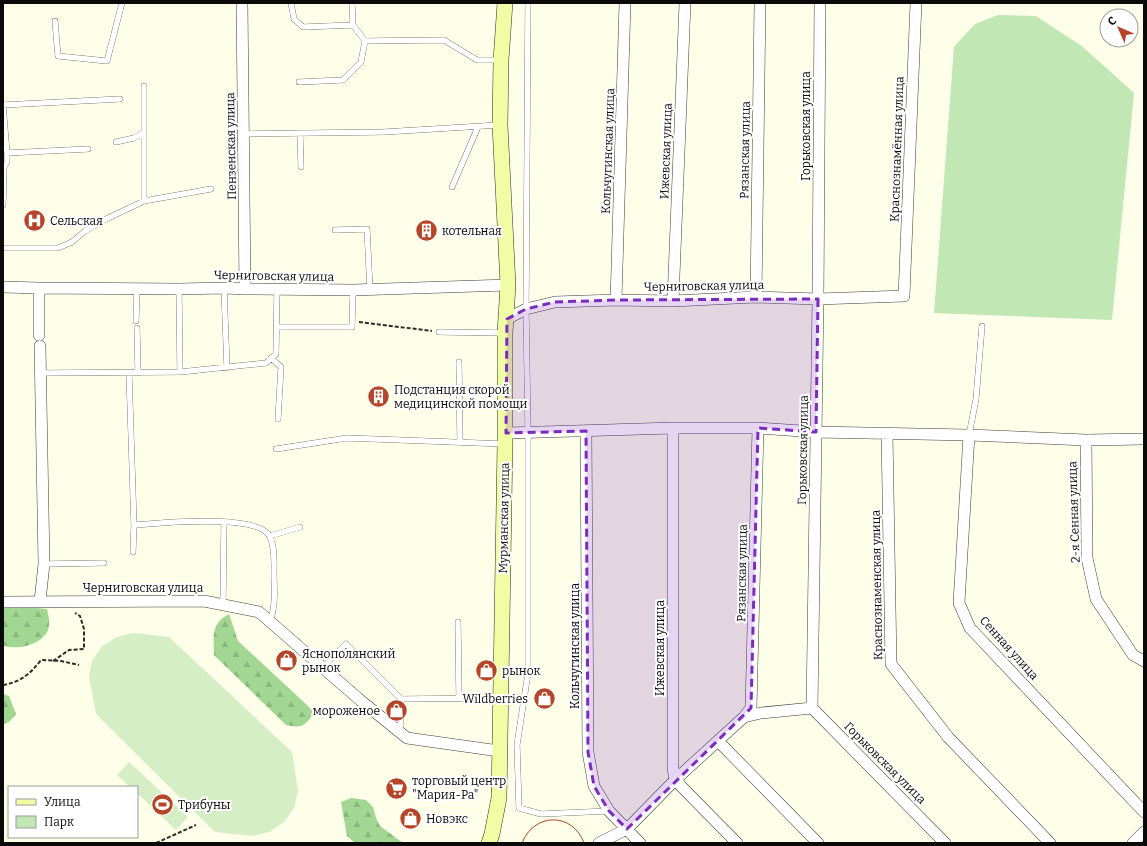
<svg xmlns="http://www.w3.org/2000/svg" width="1147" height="846" viewBox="0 0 1147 846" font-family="Bitter,serif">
<defs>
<pattern id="forest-firs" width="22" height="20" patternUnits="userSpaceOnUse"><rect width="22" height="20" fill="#a1d793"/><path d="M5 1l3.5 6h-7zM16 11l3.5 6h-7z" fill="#89b77d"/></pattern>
</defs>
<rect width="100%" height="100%" fill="#fdffe8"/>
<path fill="#c1e7b4" d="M998,15L1036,16L1083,47L1134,93L1112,320L934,313L954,47L975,24Z"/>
<path fill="url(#forest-firs)" d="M3,608H37L47,609C49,618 51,626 46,634C38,645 15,651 3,645Z
M229,614L238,641L308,706L314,713C304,727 302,728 286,725L214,655C214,637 210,624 229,614Z
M3,694L9,696L16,714L9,722L3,724Z
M351,798L366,800L373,807L376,818L380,826L403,843H355L347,836L341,802Z"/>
<path fill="#d6eec5" d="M133,633L169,637L292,752L298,791L294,808L284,822L269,832L252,836L215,832L96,714L89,677L92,661L102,646L117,637Z
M129,762L188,817L176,830L137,793V787H130L117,775Z"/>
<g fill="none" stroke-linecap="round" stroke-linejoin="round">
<defs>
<path id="service" d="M291,3L294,19L303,27L353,25L365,41L444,40L477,60H501
M352,3L353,25
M528,3L526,309L528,432V673L517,745L519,808L541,814L609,811
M55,21L58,56L107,61L122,3
M299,82L343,80L361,62L365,41
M3,105L120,99
M3,105L7,153
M300,133L301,167
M243,134L384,132L499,125
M116,142L134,138L143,133
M452,187L478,127
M144,201V86
M3,205L4,167L7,162V153L88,149
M335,230L367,229L370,289
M3,248H58L72,242L85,231L106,219L144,201L211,189
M224,288L227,368
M179,289L180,372
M136,321L137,288
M277,327H352L353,290
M137,328L138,373
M439,332L505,333
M271,358L281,367L278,419
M459,362L460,442
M40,373L180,372L266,363L276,354L277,289
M129,373L134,525L133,552
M969,435L976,399L982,326
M276,449L347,438L505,444
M134,525C158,523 260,513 270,537C275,548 274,562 274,573C274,591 276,605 270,622
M270,536L300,527
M44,564L104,563
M223,605L224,522
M458,622L459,698
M323,667L346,644L401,699
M400,732L401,699L500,698"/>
<path id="minor" d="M242,3L245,289
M820,3L818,299L812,708L945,843
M3,287L39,288V335
M39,288L179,289L224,288L245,289L353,290L508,285
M756,297L760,3
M616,300L625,3
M673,301L685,3
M507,319L526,309L555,302L616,300L673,301L756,297L818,299L904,296L916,3
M40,346L44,564L40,601
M673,428V768L675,780L737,843
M586,431L588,752L594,786L609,811L640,843
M505,433L673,428H758L816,432L969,435L1086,440L1144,439
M887,433L891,664L948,737L1050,843
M969,435L959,603L970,628L1144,812
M1086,440L1087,558L1096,599L1133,655L1144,661
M3,602L204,601L259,612L360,700L407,738L499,751
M744,717L751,708L758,428
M718,741L818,843
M599,843L627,829L675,780L744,717L761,713L812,708
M1133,843L1144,832"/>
<path id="secondary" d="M489,843L492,834L499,798L505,444V333L508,285L500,125L501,60L505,3"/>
</defs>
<use href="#service" stroke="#3d3d3d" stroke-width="6"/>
<use href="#minor" stroke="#3d3d3d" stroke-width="12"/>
<use href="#secondary" stroke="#2c2c2c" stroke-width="16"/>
<path stroke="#2c2c2c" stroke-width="2" stroke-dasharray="4 2" stroke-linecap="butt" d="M359,322L432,331
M53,661L69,650L84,649V629L80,616L75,613
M3,685C21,682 30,674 41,660L61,661L79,665
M156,843L196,825"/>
<use href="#service" stroke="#fff" stroke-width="5.5"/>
<use href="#minor" stroke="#fff" stroke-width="11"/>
<use href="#secondary" stroke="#f1fda4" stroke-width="15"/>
<path stroke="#b64426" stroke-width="1" d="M522,843C534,812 573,812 584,843"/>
</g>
<path fill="#7b2cbf" fill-opacity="0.2" stroke="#7b2cbf" stroke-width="3" stroke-dasharray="8 5" stroke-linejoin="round" d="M818,299L816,432L758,428L751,708L627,829L609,811L594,786L588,752L586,431L506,433L507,319L526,309L555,302L616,300Z"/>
<defs>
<symbol id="hospital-disc" viewBox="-11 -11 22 22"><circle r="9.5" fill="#b64426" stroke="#fff"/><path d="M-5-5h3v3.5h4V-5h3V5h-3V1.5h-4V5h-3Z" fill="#fff"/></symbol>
<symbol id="building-disc" viewBox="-11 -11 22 22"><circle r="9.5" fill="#b64426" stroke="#fff"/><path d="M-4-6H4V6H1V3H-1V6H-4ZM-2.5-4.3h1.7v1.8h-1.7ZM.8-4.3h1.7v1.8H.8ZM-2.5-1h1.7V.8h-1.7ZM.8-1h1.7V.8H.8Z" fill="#fff"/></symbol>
<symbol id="shop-disc" viewBox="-11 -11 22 22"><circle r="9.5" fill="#b64426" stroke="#fff"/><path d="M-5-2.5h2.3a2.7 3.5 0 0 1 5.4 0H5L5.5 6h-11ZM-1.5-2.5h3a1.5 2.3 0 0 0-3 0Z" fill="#fff"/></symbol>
<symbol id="supermarket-disc" viewBox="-11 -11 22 22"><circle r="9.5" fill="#b64426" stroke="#fff"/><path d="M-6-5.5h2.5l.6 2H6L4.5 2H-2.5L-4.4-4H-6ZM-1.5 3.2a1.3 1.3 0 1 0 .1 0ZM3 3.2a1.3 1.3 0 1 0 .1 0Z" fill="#fff"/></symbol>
<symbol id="stadium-disc" viewBox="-11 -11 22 22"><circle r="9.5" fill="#b64426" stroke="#fff"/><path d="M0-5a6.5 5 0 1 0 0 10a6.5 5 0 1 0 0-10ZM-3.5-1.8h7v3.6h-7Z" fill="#fff"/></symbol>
</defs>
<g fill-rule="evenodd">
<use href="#hospital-disc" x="22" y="208" width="25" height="25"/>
<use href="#building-disc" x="414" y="218" width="25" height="25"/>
<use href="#building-disc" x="366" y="384" width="25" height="25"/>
<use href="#shop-disc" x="274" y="648" width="25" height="25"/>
<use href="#shop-disc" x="474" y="658" width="25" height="25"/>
<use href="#shop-disc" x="532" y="686" width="25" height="25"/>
<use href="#shop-disc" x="384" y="698" width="25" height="25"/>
<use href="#supermarket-disc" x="384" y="776" width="25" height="25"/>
<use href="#stadium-disc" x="150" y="792" width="25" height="25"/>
<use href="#shop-disc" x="398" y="806" width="25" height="25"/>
</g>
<g text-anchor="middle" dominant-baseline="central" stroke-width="4" stroke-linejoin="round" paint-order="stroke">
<g font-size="12" fill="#0a0a0a" stroke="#fff">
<text transform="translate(806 126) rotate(-90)">Горьковская улица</text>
<text transform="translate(231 146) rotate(-91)">Пензенская улица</text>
<text transform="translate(897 149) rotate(-88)">Краснознамённая улица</text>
<text transform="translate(745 150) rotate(-89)">Рязанская улица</text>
<text transform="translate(608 151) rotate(-88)">Кольчугинская улица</text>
<text transform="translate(666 151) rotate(-88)">Ижевская улица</text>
<text transform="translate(274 276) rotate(1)">Черниговская улица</text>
<text transform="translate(704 286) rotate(-1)">Черниговская улица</text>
<text transform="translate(803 450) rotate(-89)">Горьковская улица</text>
<text transform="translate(1074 512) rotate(-92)">2-я Сенная улица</text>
<text transform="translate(504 518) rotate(-89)">Мурманская улица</text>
<text transform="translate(742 573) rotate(-89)">Рязанская улица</text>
<text transform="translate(877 585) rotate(-91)">Краснознаменская улица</text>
<text x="143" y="588">Черниговская улица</text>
<text transform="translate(575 646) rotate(-90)">Кольчугинская улица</text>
<text transform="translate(660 648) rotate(-90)">Ижевская улица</text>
<text transform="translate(1009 648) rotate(48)">Сенная улица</text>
<text transform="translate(885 763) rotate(45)">Горьковская улица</text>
</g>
<g font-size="12" fill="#0a0a0a" stroke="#fff" text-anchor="start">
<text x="50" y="221">Сельская</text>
<text x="442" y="231">котельная</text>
<text x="394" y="390">Подстанция скорой<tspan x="394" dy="14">медицинской помощи</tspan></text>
<text x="302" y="654">Яснополянский<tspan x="302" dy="14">рынок</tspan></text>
<text x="502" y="671">рынок</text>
<text x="528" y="699" text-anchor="end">Wildberries</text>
<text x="380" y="711" text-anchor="end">мороженое</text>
<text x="412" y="781">торговый центр<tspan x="412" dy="14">"Мария-Ра"</tspan></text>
<text x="178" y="805">Трибуны</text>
<text x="426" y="819">Новэкс</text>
</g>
</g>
<rect width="1147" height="846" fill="none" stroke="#0a0a0a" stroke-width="8"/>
<rect x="8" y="786" width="130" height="52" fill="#ffffff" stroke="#9d9d9d"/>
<rect x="16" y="799" width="20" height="6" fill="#f1fda4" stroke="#9d9d9d"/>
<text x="44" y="806" font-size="12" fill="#0a0a0a">Улица</text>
<rect x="16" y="816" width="20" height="12" fill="#c1e7b4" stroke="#9d9d9d"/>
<text x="44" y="826" font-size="12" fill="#0a0a0a">Парк</text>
<g transform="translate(1119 28) rotate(315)"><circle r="19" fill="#ffffff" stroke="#9d9d9d"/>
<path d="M0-3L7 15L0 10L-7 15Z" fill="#b64426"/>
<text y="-6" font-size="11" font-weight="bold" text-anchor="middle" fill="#0a0a0a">С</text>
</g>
</svg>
